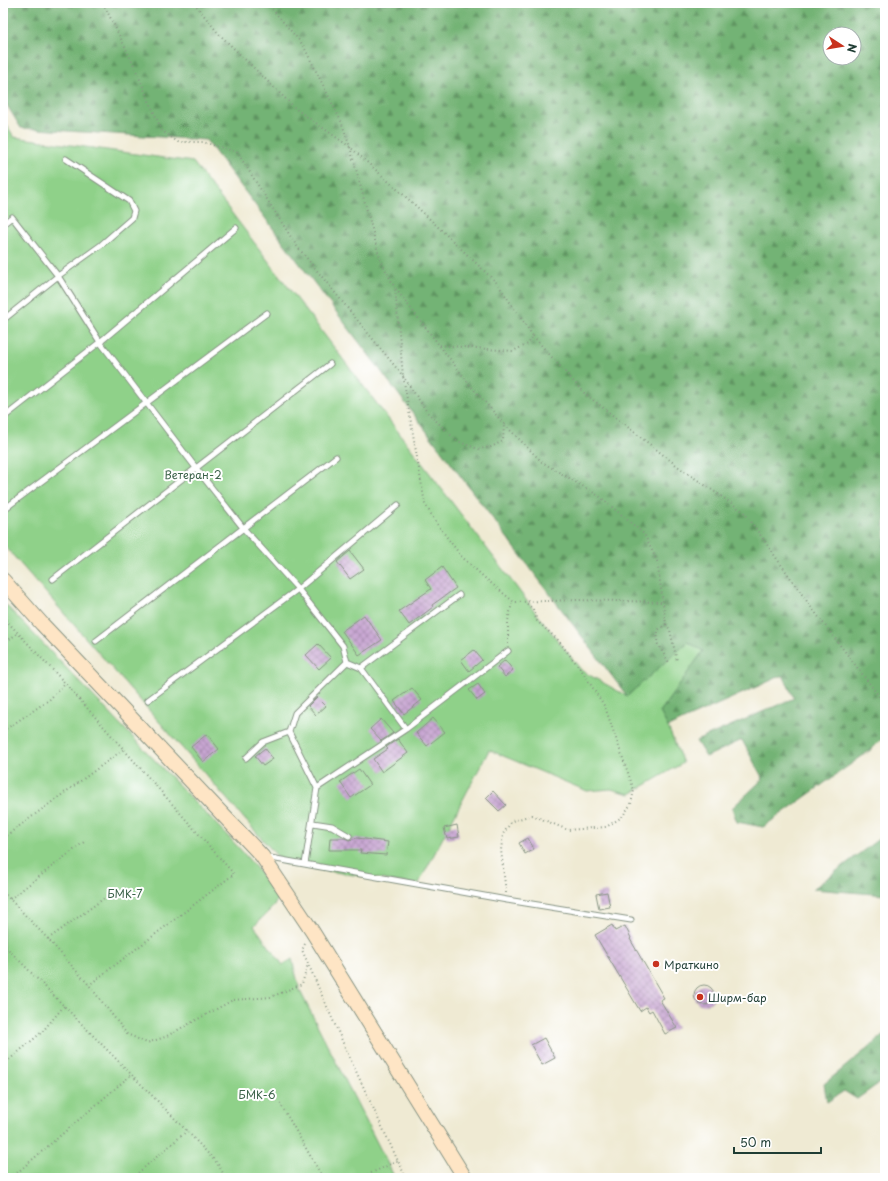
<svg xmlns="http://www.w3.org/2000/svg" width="888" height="1181" viewBox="0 0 888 1181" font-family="'Playpen Sans',sans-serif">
<defs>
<pattern id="forest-firs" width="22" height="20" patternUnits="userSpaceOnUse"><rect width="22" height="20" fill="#73b375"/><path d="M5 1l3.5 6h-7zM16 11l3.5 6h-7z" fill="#5e9361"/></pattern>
<pattern id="building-cross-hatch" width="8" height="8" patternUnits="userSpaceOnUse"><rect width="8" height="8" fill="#c8a6d2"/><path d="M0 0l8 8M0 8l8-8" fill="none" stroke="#a288ab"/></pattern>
</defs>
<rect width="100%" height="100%" fill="#fff"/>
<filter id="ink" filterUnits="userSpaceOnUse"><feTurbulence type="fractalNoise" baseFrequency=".025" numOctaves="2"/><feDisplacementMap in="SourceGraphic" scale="8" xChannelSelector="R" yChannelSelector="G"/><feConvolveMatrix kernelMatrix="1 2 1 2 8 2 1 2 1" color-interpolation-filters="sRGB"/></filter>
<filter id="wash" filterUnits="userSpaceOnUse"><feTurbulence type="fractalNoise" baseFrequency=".012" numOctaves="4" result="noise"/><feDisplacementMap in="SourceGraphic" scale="16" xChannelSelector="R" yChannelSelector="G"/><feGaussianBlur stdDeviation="0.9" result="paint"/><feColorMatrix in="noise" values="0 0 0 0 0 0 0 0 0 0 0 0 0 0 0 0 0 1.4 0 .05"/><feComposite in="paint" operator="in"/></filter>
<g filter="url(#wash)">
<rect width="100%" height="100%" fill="#efead3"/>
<path fill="#8fd189" stroke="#57875e" d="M3,119L14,137L193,162L533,609L582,671L627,696L688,642L703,651L660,712L668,727L683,763L630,794L611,789L587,791L489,750L418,885L284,864L3,544Z
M3,602L240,849L279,895L274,906L254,926L283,965L292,959L300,991L395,1178H3Z"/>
<path fill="url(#forest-firs)" stroke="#497854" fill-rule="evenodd" d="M3,3H885V736L872,749L763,827L737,822L732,808L763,779L742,740L706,757L696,741L794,698L783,675L668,727L660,712L703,651L688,642L627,696L206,140L21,128L3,99ZM830,34H854V58H830Z
M885,834V895L813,889Z
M885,1034V1079L857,1099L844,1091L827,1102L824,1084Z"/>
<g id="blocks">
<path fill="url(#building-cross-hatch)" d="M350,551L364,569L350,579L337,562Z
M442,567L456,588L432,605L433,607L409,625L399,611L431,589L425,580Z
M364,615L382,640L359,655L342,631Z
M318,644L331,658L319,669L306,655Z
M474,650L482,660L469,671L461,660Z
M505,660L513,670L505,677L497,667Z
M478,684L485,694L477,700L469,690Z
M412,688L422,700L404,714L394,701Z
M317,697L326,706L316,715L308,706Z
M433,718L445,732L427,746L416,733Z
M381,719L393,733L381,741L370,729Z
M207,734L219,749L203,762L191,747Z
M398,739L408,753L382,772L373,759L388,749L386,747Z
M265,748L273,759L263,766L255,756Z
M359,769L370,785L351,798L340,782Z
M493,791L506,805L499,811L486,798Z
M457,825L459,837L447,839L444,828Z
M330,838H345L349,840L357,838L388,842L386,855L360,853L361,850H329Z
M528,838L534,849L525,854L519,843Z
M607,892L610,907L599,909L596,894Z
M612,925L615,931L625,926L631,938L630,939L664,998L660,1000L677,1028L665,1034L652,1010L649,1012L646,1007L640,1011L595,935Z
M694 995a10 10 0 1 1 20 0a10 10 0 1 1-20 0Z
M544,1038L555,1058L542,1065L531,1045Z"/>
</g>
</g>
<g filter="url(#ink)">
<use href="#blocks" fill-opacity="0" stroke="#879484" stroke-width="1"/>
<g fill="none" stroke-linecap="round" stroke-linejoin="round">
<defs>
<path id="service" d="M3,224L12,217L58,276L100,342L196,468L244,529L298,589L343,646L347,662L295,713L289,732L317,788L305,864
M3,320L58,276L101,245L132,218L134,211L129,201L66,159
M3,418L100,342L236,228
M3,510L267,313
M53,579L330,364
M96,641L336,457
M347,662L361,668L406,729
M361,668L459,595
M148,700L298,589L398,505
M246,758L263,742L289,732
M317,788L406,729L508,651
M313,823L332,826L349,836
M265,857L507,900L631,920"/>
<path id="secondary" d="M3,580L42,624L262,856L312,931L465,1178"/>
</defs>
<use href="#service" stroke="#879484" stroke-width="7"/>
<use href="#secondary" stroke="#879484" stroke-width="16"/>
<path stroke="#879484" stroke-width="2" stroke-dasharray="1 3" stroke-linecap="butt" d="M103,3L132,61L162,131L178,142H203L237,152L296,245L403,376L427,412L457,441L478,449L491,447L503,441L504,424L542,462L599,496L644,534L657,561L666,624L670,630L677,661
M194,3L218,33L296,109L350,147L416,206L497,283L533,336L528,344L513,351L438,345
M267,3L303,45L341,121L350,147L380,259L395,288
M533,336L583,392L680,468L744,512L811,607L885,704
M504,424L470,385L395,288L403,376L425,504L437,524L461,556L486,579L514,602L577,600L663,602
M3,617L65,683L234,874L89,985
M666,624L658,630L657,643L670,664
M3,644L18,633
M508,644V621L512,603L514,602
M3,731L49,700L65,683
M3,838L124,749
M3,892L48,939L89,985L127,1034L147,1043L165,1037L233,1000L271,997L302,984L308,964
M506,893L501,850L503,834L512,821L532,815L568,830L606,827L622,817L631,804L634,790L605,707L582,671L558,640L537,621L533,609L525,602
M10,899L84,842
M48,939L110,894
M3,944L187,1131L217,1163L226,1178
M305,944L302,950L347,1052L406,1178
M3,952L7,948
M3,1065L42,1032L64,1006
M280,1103L323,1178
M11,1178L132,1074
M132,1178L187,1131
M360,1178L398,1161"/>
<use href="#service" stroke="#fff" stroke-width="5"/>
<use href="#secondary" stroke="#fee5c5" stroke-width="14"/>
</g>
</g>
<g fill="#c8321e" stroke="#fff" stroke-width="1.5">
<circle cx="656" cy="964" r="4"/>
<circle cx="700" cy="997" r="4"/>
</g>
<g text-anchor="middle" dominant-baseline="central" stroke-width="4" stroke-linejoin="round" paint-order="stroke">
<g font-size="11" fill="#3b6249" stroke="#fff">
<text x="193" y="474">Ветеран-2</text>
<text x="125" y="893">БМК-7</text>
<text x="257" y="1094">БМК-6</text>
</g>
<g font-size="11" fill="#1f3d34" stroke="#fff" text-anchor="start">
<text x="664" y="964">Мраткино</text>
<text x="708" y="997">Ширм-бар</text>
</g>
</g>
<rect width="888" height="1181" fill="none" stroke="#fff" stroke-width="16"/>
<g transform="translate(842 46) rotate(102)"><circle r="19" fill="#ffffff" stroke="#a5b1ae"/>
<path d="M0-3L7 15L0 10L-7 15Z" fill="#c8321e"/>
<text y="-6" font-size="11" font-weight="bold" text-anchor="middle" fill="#1f3d34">N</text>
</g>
<path d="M734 1147v6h87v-6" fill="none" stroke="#1f3d34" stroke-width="2"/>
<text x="740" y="1147" font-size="12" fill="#1f3d34" stroke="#ffffff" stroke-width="3" paint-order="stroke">50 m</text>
</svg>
